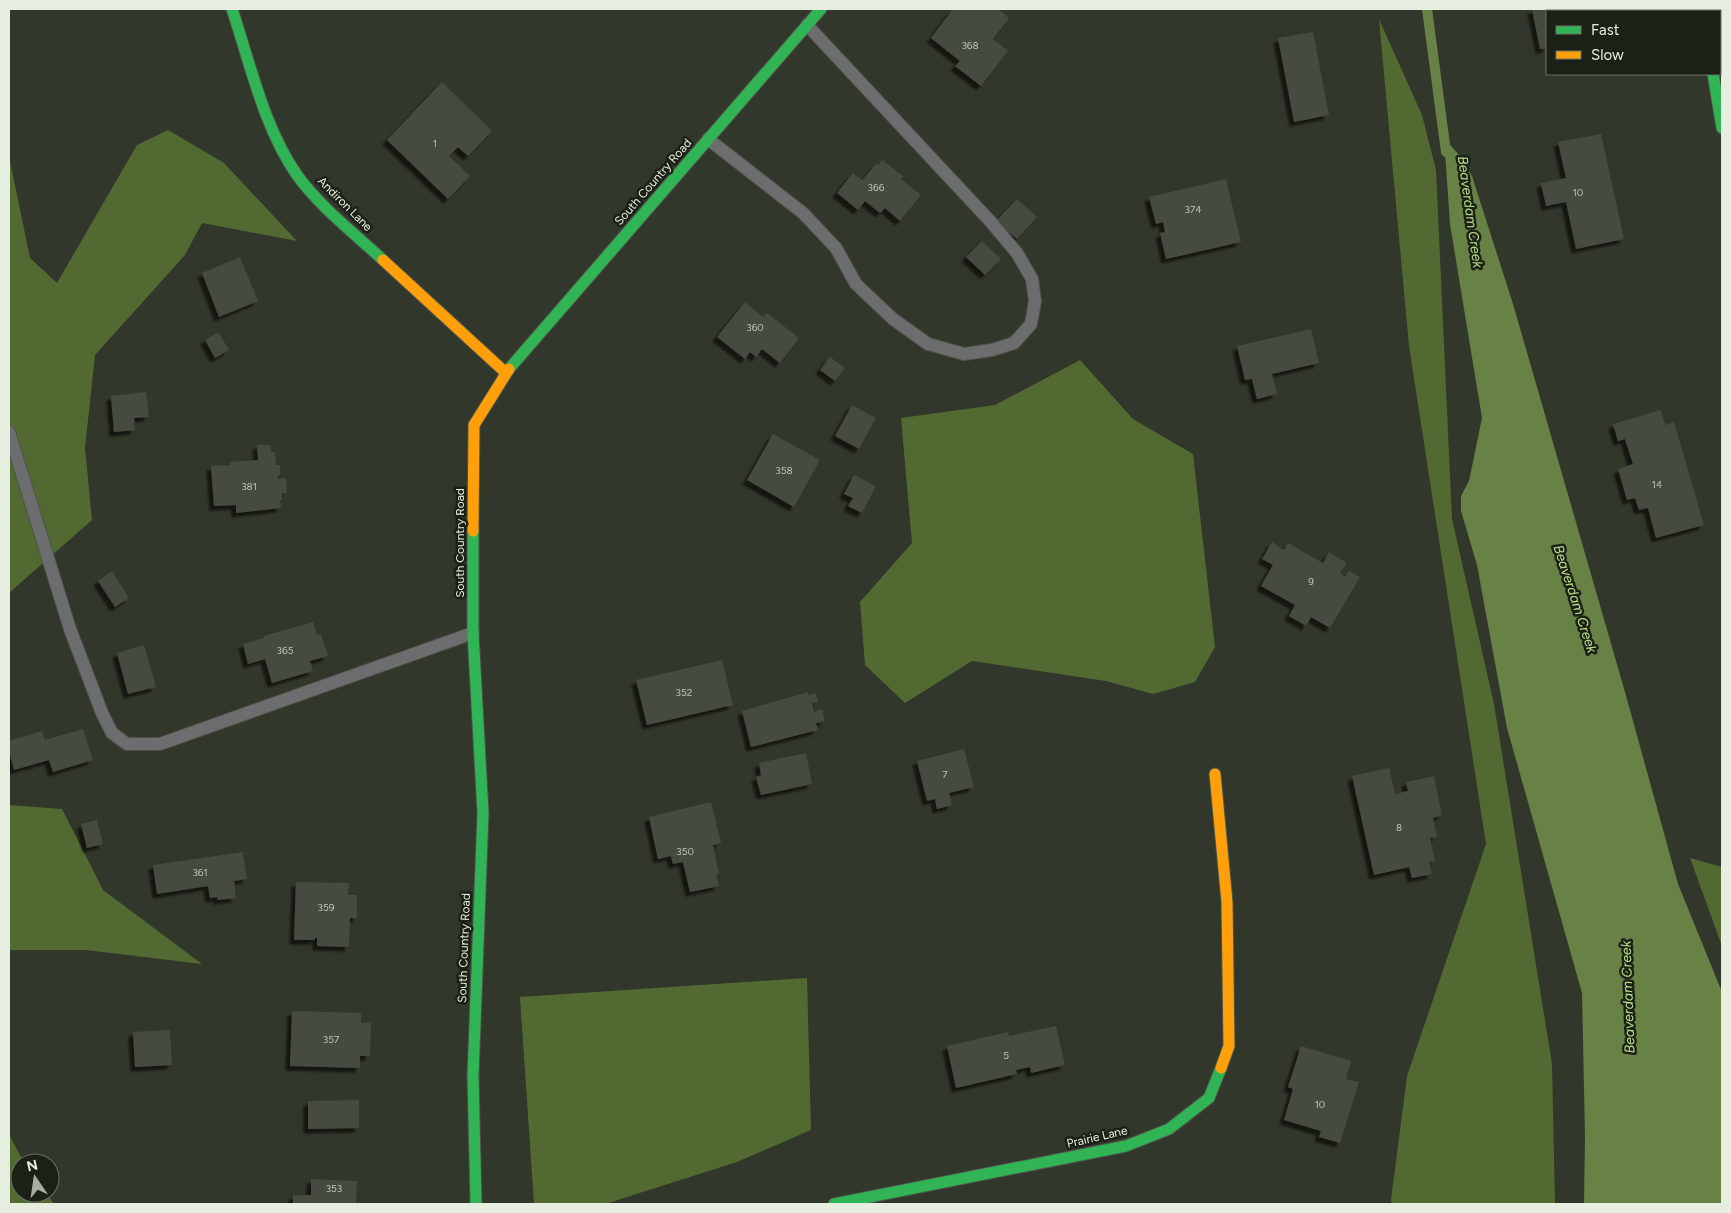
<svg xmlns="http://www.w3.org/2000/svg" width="1731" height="1213" viewBox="0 0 1731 1213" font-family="Figtree,sans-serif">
<defs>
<filter id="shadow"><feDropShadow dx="-4.5" dy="4.5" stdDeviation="1" flood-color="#0009"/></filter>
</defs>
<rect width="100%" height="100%" fill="#31372a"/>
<path fill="#526a32" d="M1379,19L1422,115L1436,170L1452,519L1494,704L1552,1064L1555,1204H1392L1391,1200L1407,1076L1486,844L1409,346Z
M168,130L224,163L297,241L202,223L185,255L95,355L85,448L92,520L9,593V156L30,258L57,283L137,145Z
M1080,360L1133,419L1193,454L1215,647L1195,682L1153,694L1106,681L972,661L905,703L865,665L860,602L912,543L901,418L995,405Z
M9,805L62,809L103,890L202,964L86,950H9Z
M1690,858L1722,867V946Z
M807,978L811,1130L737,1162L605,1204H534L520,997Z
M9,1134L24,1163H20V1193H46L54,1204H9Z"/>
<path fill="#688246" d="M1444,138L1459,155L1472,176L1513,304L1625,692L1678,884L1722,992V1204H1584L1585,1136L1582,993L1507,728L1477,565L1461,511V496L1469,481L1482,418L1450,224Z"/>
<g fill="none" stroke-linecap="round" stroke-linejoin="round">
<path stroke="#688246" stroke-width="10" d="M1427,9L1446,152"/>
</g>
<path fill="#454b40" filter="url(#shadow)" d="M953,9H998L1009,18L993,39L1008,51L981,86L955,66L960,61L931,38Z
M1532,9H1583V11H1547V48L1540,49Z
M1313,32L1329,115L1294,122L1278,38Z
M442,82L492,131L468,156L458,147L449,156L470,176L448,199L387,140Z
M1601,134L1624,239L1576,249L1566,202L1546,206L1541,183L1566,178L1558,142Z
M882,160L903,176L901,179L921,195L900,221L885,208L880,213L865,201L858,210L837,193L853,173L862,180L877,163L879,165Z
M1226,179L1241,242L1166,259L1160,233L1165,232L1163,222L1156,224L1149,197Z
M1017,199L1037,217L1017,239L996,221Z
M982,241L1001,259L985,275L966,257Z
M240,257L258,301L219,317L202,273Z
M745,302L763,317L767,313L799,338L780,363L762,349L756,357L750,352L745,359L717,337Z
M1311,329L1319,363L1272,374L1277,394L1257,399L1252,379L1245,380L1237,346Z
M218,332L229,350L215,358L205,340Z
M830,357L845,368L835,381L820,370Z
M146,392L149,417L134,418L135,430L114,432L111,396Z
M852,405L876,418L859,449L835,436Z
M1661,410L1665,425L1674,422L1704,525L1656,538L1648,508L1639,510L1635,498L1627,500L1618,469L1633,464L1625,439L1618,441L1613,424Z
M773,434L820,460L794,507L747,480Z
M257,445H270L271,452H275L276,465H280V475H278V479L286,478L287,493H282V500H280L281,508L236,513V505L214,506L211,466L230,465V462L258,460Z
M854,475L876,486L862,513L848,506L853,498L844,494Z
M1272,542L1284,550L1288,543L1323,563L1329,552L1347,563L1340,573L1345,577L1349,571L1360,577L1330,628L1311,617L1306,626L1289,616L1295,605L1261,586L1273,565L1262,559Z
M112,571L129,598L115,607L98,581Z
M313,622L317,635L321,634L328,656L310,661L313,671L272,683L265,659L248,664L243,644L264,638V636Z
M144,645L156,687L128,694L117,653Z
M722,660L733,705L647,725L636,680Z
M808,692L809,695L816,693L818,702L812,703L814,712L822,709L825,721L816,723L818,730L751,747L742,711Z
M83,729L93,760L53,772L49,760L14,770L9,751V741L42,731L45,740Z
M964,749L974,787L949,793L952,805L937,809L935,799L927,801L917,761Z
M806,753L812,784L761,795L756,777L761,775L759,763Z
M1389,768L1395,794L1408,791L1406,782L1434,776L1442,815L1433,818L1437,837L1430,838L1435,861L1429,862L1432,874L1412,878L1409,867L1374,875L1352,776Z
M711,802L721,843L713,845L719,874H716L719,886L690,892L683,862L673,864L671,856L658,859L649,817Z
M97,820L103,844L87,848L81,824Z
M243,852L247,879L234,881L236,898L218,900L217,897L210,898L208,886L157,894L153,865Z
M296,882L349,883L348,895H357V918H350L349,947L317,946V938H315V940H294Z
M292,1011L361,1013V1023L371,1022L370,1056H360V1068L290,1066Z
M1056,1026L1065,1065L1031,1073L1030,1067L1016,1070L1017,1074L956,1088L947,1046L1008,1032L1009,1036Z
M170,1030L172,1065L135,1067L133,1032Z
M1301,1046L1351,1061L1346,1079L1359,1082L1340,1143L1319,1137L1321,1131L1284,1120L1293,1089L1288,1087Z
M359,1100V1128L308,1129V1101Z
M311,1179L357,1181L356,1204H293V1195H311Z"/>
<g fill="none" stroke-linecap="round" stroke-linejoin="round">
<defs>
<path id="lane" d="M708,139L803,213L836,248L856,284L893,319L928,344L964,354L992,350L1014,343L1031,324L1035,301L1032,279L1017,253L990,221L807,25
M9,432L70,629L102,713L112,733L127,744H160L473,633"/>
<path id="street" d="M1702,9V11"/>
<path id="fast" d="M232,9C250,63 264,128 297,175C320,207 354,233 383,260
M1713,74L1722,128
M509,369L821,9
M473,531V633L483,813L473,1076L476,1204
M834,1204L1126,1146L1169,1129L1209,1098L1221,1068"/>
<path id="slow" d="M383,260L506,373
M473,531L474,425L509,369
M1215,774L1227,902L1229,1046L1221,1068"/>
</defs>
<use href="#lane" stroke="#4e5348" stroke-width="14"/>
<use href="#street" stroke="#4e5348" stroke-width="28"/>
<use href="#fast" stroke="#4e5348" stroke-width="13"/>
<use href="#slow" stroke="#4e5348" stroke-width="13"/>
<use href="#lane" stroke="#6c6d6e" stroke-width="12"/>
<use href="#street" stroke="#6c6d6e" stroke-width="26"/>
<use href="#fast" stroke="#30b455" stroke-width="11"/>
<use href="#slow" stroke="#ff9f0a" stroke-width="11"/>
</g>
<g text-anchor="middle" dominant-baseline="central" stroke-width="5" stroke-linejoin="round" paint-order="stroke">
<g font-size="10" fill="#bec5b7">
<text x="970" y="45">368</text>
<text x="435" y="143">1</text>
<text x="876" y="187">366</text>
<text x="1578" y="192">10</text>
<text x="1193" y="209">374</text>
<text x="755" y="327">360</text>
<text x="784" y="470">358</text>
<text x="1657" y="484">14</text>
<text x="249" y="486">381</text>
<text x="1311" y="581">9</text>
<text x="285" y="650">365</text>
<text x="684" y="692">352</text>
<text x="945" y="774">7</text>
<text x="1399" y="827">8</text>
<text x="685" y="851">350</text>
<text x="200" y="872">361</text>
<text x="326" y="907">359</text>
<text x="331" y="1039">357</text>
<text x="1006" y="1055">5</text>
<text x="1320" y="1104">10</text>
<text x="334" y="1188">353</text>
</g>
<g font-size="12" fill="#e6eedf" stroke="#1c2117">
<text transform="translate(653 182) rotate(-49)">South Country Road</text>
<text transform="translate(345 204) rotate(45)">Andiron Lane</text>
<text transform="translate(460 543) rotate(-90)">South Country Road</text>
<text transform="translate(464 948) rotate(-88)">South Country Road</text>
<text transform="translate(1097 1137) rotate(-13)">Prairie Lane</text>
</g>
<g font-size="14" font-style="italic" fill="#b9e287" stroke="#1c2117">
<text transform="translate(1470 212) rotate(82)">Beaverdam Creek</text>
<text transform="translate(1575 599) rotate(72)">Beaverdam Creek</text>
<text transform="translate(1628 997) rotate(-92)">Beaverdam Creek</text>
</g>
</g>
<rect width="1731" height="1213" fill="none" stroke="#e6eedf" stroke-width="20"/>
<rect x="1546" y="10" width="175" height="65" fill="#1c2117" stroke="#6d7367"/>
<rect x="1556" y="26" width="25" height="8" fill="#30b455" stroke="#6d7367"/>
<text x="1591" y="35" font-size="15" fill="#e6eedf">Fast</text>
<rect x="1556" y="51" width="25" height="8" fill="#ff9f0a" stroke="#6d7367"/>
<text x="1591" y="60" font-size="15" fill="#e6eedf">Slow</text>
<g transform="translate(35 1178) rotate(347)"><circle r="24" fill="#1c2117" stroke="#6d7367"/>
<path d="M0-4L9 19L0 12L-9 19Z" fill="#a7aea0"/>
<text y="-8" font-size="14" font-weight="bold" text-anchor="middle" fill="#e6eedf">N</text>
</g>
</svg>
